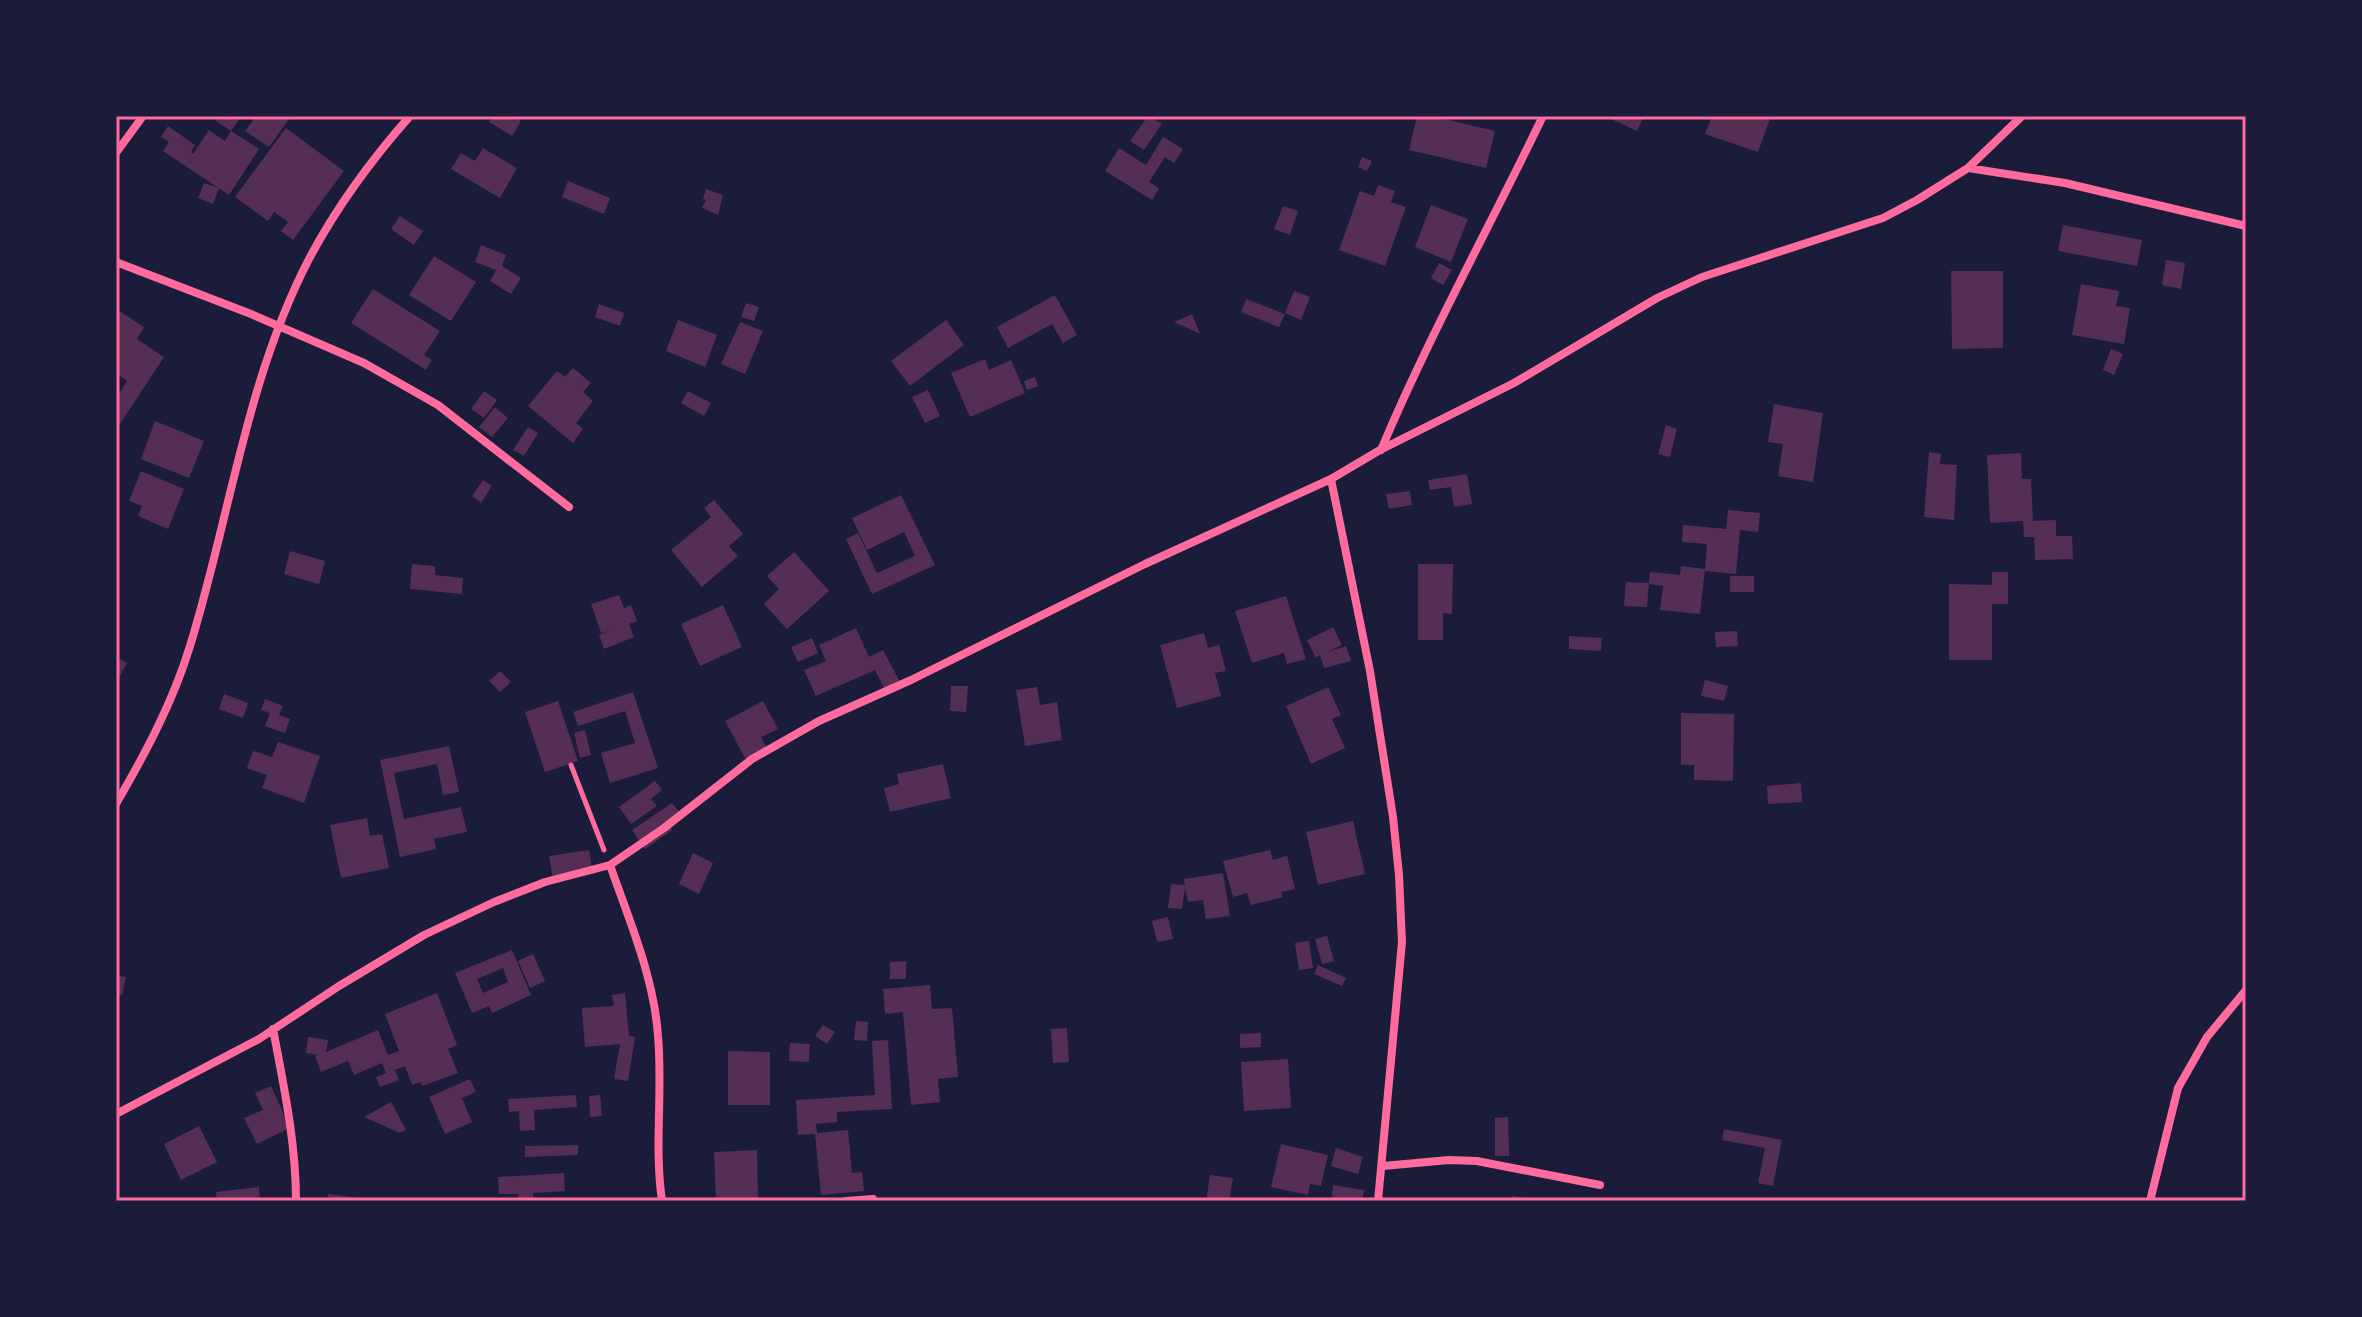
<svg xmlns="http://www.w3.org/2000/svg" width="2362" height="1317" viewBox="0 0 2362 1317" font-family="Raleway,sans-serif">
<rect width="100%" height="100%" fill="#1b1b3a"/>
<path fill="#542f53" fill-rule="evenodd" d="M219,116L240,118L231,131L259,149L229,195L163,151L169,142L161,137L168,126L195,145L191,152L193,154L209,130L225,141L231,131L216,121Z
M256,116H284L289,119L269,147L245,131Z
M493,116H514L521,121L512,136L489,122Z
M1148,116L1162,124L1144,150L1130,141Z
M1417,116H1432L1495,131L1486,168L1409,150Z
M1613,116H1644L1637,131L1611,119Z
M1712,116H1760L1770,119L1758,152L1705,134Z
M286,128L344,171L293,240L281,231L288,222L274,212L268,221L235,197Z
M1163,137L1183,149L1174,163L1165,157L1149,182L1159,188L1152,200L1105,171L1119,148L1146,165Z
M483,148L517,168L500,198L451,169L461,153L475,161Z
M1362,157L1372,161L1367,171L1358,167Z
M568,181L610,198L604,214L562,197Z
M204,183L219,188L213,204L198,198Z
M1378,185L1395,191L1391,202L1406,207L1385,266L1339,250L1360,191L1374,196Z
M706,189L723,195L718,215L702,208L706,200L703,199Z
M1431,205L1468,219L1451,262L1415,247Z
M1283,206L1298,211L1290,235L1274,229Z
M400,216L423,231L414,245L391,229Z
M2063,225L2142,240L2137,266L2058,251Z
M481,245L506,255L502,266L521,278L511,294L490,281L496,270L475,262Z
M434,256L476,282L451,321L409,295Z
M2166,260L2185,263L2181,289L2162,285Z
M1439,263L1452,270L1443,285L1431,278Z
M1951,271H2003V348L1952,349Z
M2081,284L2119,291L2116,306L2130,308L2124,344L2072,335Z
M373,289L440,331L424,355L432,360L426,370L351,323Z
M1294,291L1310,297L1301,320L1285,313Z
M1055,295L1077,335L1063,343L1052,324L1008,348L997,327Z
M1246,299L1285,314L1279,327L1241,312Z
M746,303L759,307L754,321L741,317Z
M599,304L624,313L620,326L595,317Z
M116,309L144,327L137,339L164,357L116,430V388L121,391L127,381L116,373Z
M1192,314L1200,334L1174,322Z
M678,320L717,335L705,367L666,351Z
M946,320L964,345L910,386L891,361Z
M740,322L763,331L745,374L721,364Z
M2111,349L2123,354L2114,375L2103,370Z
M985,359L989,370L1011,360L1025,393L970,417L951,373Z
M573,368L591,383L583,392L593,401L576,423L583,429L573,443L528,406L557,371L565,377Z
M1035,377L1038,386L1027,390L1024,381Z
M928,390L940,416L925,423L912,397Z
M484,391L497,400L484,418L471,409Z
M688,391L711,403L704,416L681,403Z
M1774,404L1823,413L1813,482L1778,476L1783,444L1768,442Z
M495,407L508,418L492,437L479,427Z
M155,421L204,441L189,478L141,459Z
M1666,425L1677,429L1670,457L1658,454Z
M528,427L538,433L524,456L513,450Z
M1929,452L1941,454L1940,464L1957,465L1954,520L1924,517Z
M2021,453L2022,479H2031L2033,521L2056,520V536H2072L2073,559L2035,560L2034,537H2024L2023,521L1990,523L1987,455Z
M141,471L184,489L168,529L138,516L142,506L129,501Z
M1467,474L1472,504L1454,507L1451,487L1430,490L1428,480Z
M483,480L492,486L481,503L472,496Z
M1410,491L1412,505L1389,509L1386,494Z
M901,495L935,565L872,594L846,539L858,533L877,573L915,556L904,532L867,550L852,518Z
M714,500L743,534L729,546L738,556L702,587L671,550L711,517L704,508Z
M1728,510L1760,513L1758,532L1740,530L1736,574L1705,571L1707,544L1682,542L1683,525L1726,529Z
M290,551L325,561L319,584L284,574Z
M794,552L829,591L787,629L764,604L779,589L767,576Z
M412,564L435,566V575L463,578L462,594L410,589Z
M1418,564H1453L1452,614L1443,613V640H1418Z
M1681,566L1705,569L1700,614L1660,610L1663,586L1649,584L1650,572L1680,575Z
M1992,572H2008V604H1992V660H1949V584L1992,585Z
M1730,576H1754V592H1730Z
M1626,582L1649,583L1647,607L1624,606Z
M619,595L624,608L631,605L637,621L629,624L634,637L604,649L599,635L610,631L601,633L591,604Z
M1286,596L1306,659L1287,664L1284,653L1252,663L1235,611Z
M723,605L742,647L700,666L681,624Z
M1333,627L1342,645L1327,652L1346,646L1351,661L1324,668L1320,655L1316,658L1307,640Z
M856,628L869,657L883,650L901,684L886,692L875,670L816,696L804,670L826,661L819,645Z
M1737,631L1738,646L1716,647L1715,632Z
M1204,633L1208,648L1219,645L1226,671L1215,673L1221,696L1177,708L1160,645Z
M1569,636L1602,638L1601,651L1569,649Z
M812,638L818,653L798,662L791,647Z
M116,657L127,663L116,684Z
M500,671L511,682L500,692L489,681Z
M1705,680L1728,686L1724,701L1701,696Z
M951,686H968L966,712L950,711Z
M1037,687L1040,705L1057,702L1062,740L1025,746L1016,690Z
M1328,687L1341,715L1332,719L1345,748L1311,764L1286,706Z
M633,692L658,768L610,783L601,753L635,743L625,711L578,726L573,712Z
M224,694L248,703L243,718L219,709Z
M265,699L283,706L279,715L290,719L285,733L265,726L270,713L261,710Z
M558,701L578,761L545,772L525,712Z
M763,701L778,729L761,737L766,747L745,758L725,721Z
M1681,713L1734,714L1733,781L1694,780V765H1681Z
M585,730L591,755L580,758L574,733Z
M278,742L320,756L304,803L262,788L267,775L247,768L253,751L272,757Z
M449,746L459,792L443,795L437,764L394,773L404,819L461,807L467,832L434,839L436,849L400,857L380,760Z
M943,764L951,798L890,812L884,788L899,784L897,774Z
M655,781L662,790L651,799L657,806L631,824L619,807Z
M1801,783L1802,802L1768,804L1767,786Z
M672,803L680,813L666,823L672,830L645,849L632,830Z
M367,818L370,836L382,834L389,868L341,878L330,825Z
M1353,821L1365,874L1318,885L1306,832Z
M589,850L593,874L553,880L549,856Z
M1270,850L1273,860L1287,856L1295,889L1281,892L1283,897L1251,905L1247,893L1233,897L1223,861Z
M693,853L713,863L699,894L679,884Z
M1223,873L1230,916L1206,919L1203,900L1188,902L1185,887L1182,909L1168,908L1171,884L1185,885L1184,879Z
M1168,917L1173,939L1157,942L1152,921Z
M1327,936L1334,961L1322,964L1315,939Z
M1309,941L1313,968L1299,970L1295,943Z
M512,950L531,995L492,1013L489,1006L472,1013L455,973ZM503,968L508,982L483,993L477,979Z
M533,954L545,981L530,988L518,961Z
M906,961V979H890V962Z
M1318,965L1346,978L1342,986L1314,974Z
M116,975L126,977L122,995L116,994Z
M930,985L932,1009L952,1008L958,1077L938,1079L940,1102L911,1105L903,1012L885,1014L883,989Z
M437,993L457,1045L448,1049L458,1073L422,1086L421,1082L412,1085L405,1066L395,1070L399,1080L380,1087L376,1077L386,1073L382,1063L354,1075L348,1061L321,1072L315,1056L318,1055L306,1053L308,1037L328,1040L326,1052L378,1030L388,1055L399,1051L385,1014Z
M625,993L629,1036L635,1037L628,1081L614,1079L620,1044L585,1047L582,1008L614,1006L612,995Z
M856,1021L868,1022L867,1041L854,1040Z
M823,1025L835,1032L827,1044L815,1036Z
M1067,1028L1069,1062L1053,1063L1051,1029Z
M1261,1033V1047L1240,1048V1034Z
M888,1040L892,1109L837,1112V1122L816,1124L817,1133L848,1130L852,1173L862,1172L864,1191L821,1195L815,1134L798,1135L796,1100L875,1095L872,1041Z
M790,1043L810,1044L809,1062L789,1061Z
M728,1051L770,1052V1105H728Z
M1288,1059L1291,1108L1244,1111L1241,1062Z
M470,1079L476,1092L462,1098L472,1122L445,1134L429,1097Z
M271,1086L290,1128L257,1144L244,1118L263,1110L255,1093Z
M576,1095L577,1107L534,1110L535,1130L520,1131L519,1111L509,1112L508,1099Z
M600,1095L602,1116L590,1117L589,1096Z
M391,1102L406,1130L400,1133L364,1117Z
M1508,1117L1509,1156H1495V1118Z
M199,1126L217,1162L181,1180L164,1144Z
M1724,1129L1782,1140L1773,1186L1758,1183L1765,1148L1722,1140Z
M1281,1144L1328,1155L1321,1186L1310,1184L1308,1195L1271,1187Z
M578,1145V1155L525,1157V1146Z
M1336,1148L1363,1157L1358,1174L1331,1166Z
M757,1150L758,1201H716L714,1152Z
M564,1173L565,1191L533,1193V1201H518V1194H499L498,1177Z
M1210,1175L1233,1178L1229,1201H1206Z
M1333,1185L1364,1190L1362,1201H1331Z
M259,1187L260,1201H217L216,1192Z
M328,1194L368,1199V1201H327Z
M1512,1196L1534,1199V1201H1512Z"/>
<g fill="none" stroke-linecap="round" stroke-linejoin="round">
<path stroke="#ff6b9d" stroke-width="5" d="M571,765L604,850"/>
<path stroke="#ff6b9d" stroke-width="8" d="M116,153L143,116
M1968,168L2065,183L2246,226
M116,262L251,314L364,363L438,405L569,507
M1381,450C1429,336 1489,228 1543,116
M1331,479L1370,671L1393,817L1399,875L1402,942L1378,1201
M116,804C145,754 173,702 190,646C230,517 246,380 309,259C336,208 372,159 410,116
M610,865C629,920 654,977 658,1036C663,1091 654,1146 662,1201
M273,1029C284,1087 296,1143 296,1201
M116,1114L259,1039L339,986L424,935L494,902L545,882L610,865L664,828L752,759L819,721L911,680L1145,564L1331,479L1380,450L1514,383L1657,298L1702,277L1883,218L1917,200L1968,168L2022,116
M1383,1166L1449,1160L1477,1161L1600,1185
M846,1201L873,1199
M2150,1201L2178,1088L2207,1037L2246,990"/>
</g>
<rect width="2362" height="1317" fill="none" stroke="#1b1b3a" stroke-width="236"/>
<rect x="118" y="118" width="2126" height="1081" fill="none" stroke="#ff6b9d" stroke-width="3"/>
</svg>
